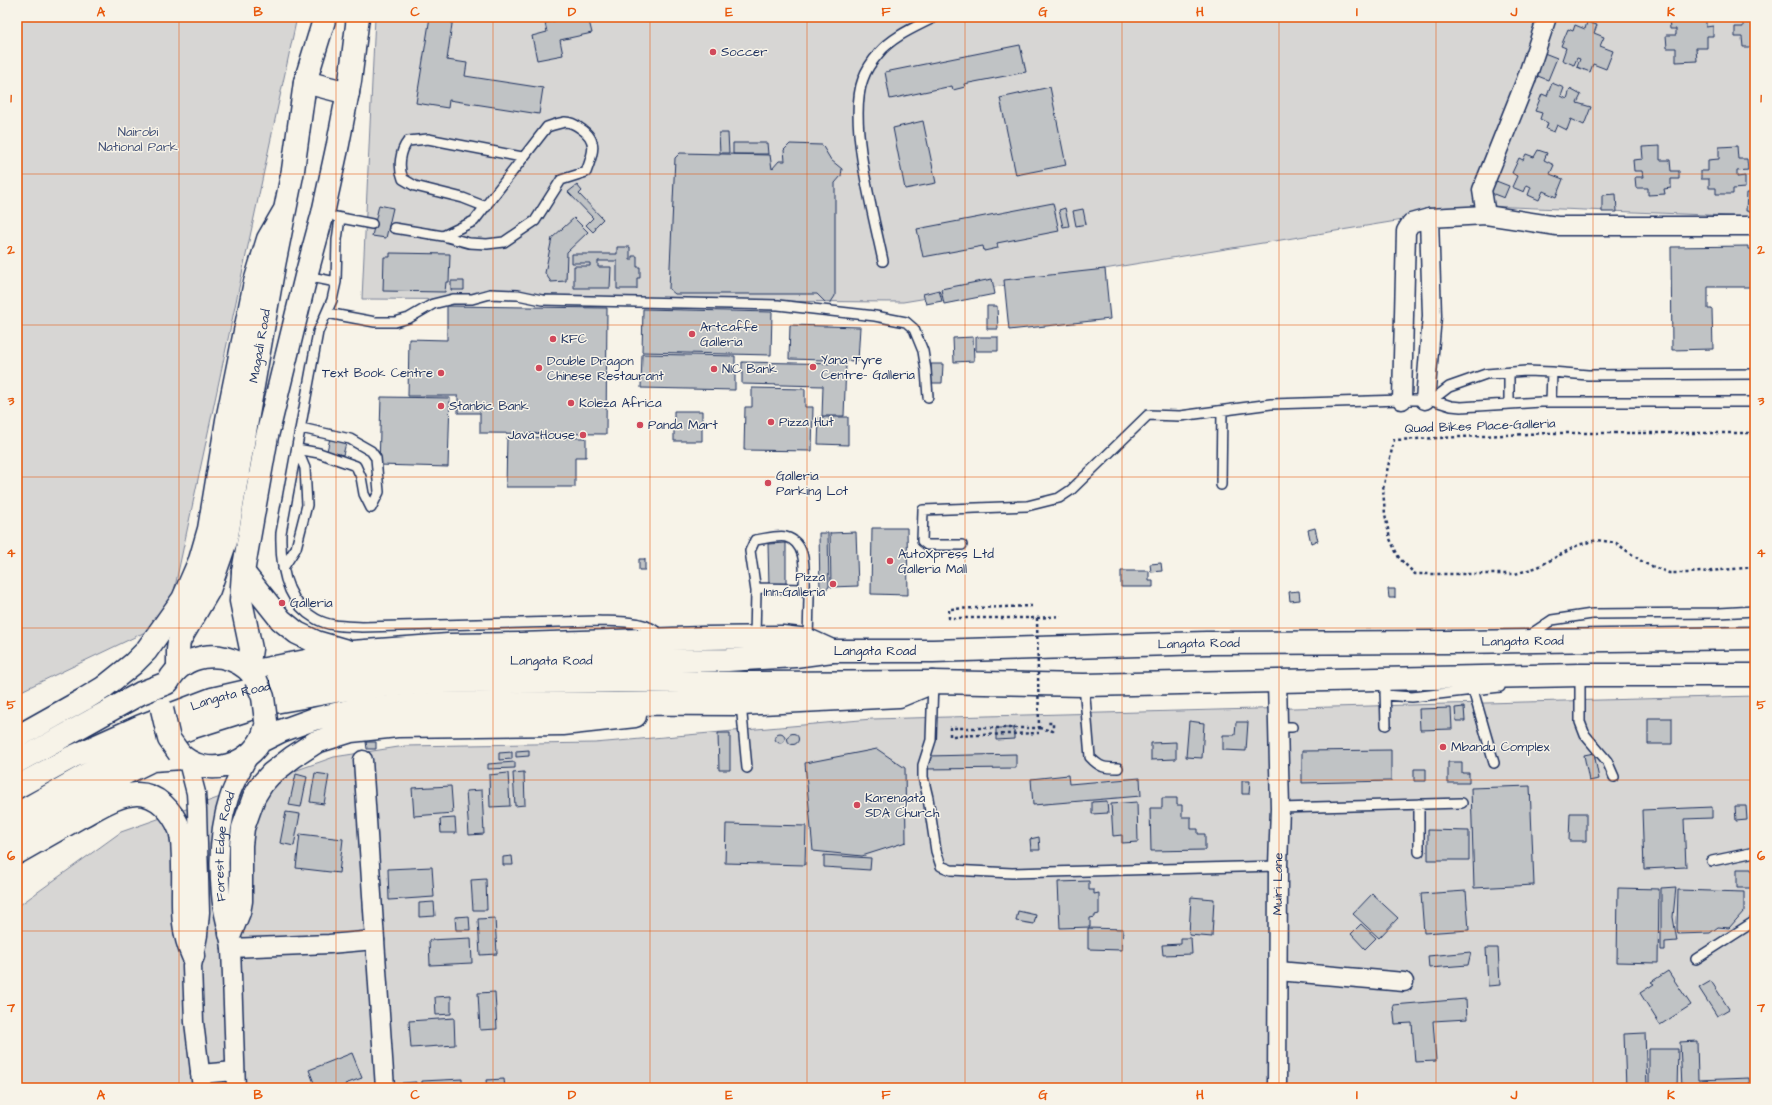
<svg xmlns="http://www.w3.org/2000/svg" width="1772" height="1105" viewBox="0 0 1772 1105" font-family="'Architects Daughter',sans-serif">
<rect width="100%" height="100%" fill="#f7f3e8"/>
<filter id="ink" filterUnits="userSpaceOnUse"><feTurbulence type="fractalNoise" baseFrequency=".025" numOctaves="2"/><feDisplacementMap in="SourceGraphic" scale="8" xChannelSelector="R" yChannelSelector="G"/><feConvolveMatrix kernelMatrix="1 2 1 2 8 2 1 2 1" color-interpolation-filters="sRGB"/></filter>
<g filter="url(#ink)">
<path fill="#d7d6d4" stroke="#798299" d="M17,17H297L173,596L164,605L160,625L17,693Z
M375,17H1755V217L1488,206L903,302L362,299Z
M1755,696V1088H17V907L121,832L334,757L405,746L595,743L872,719Z"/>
<path fill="#c0c3c5" stroke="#1b2f5e" d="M430,17H453L447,60L467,63L465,76L543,88L539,114L449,100L448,108L416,103Z
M558,17H588L592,33L560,40L563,55L537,60L532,36L547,32L545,23L559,20Z
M1681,17L1706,18V27L1713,26V36H1707V48H1696L1697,61L1676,62V48H1667L1666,35H1676V29H1670L1669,18Z
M1750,17H1755V62L1754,47H1743L1742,37H1735V27H1743V18Z
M1587,22L1597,25L1594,33L1604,37L1600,46L1613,51L1606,69L1593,64L1590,72L1577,67L1580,59L1577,58L1574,65L1562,60L1566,48L1561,46L1568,29L1573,31L1575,25L1585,29Z
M1020,45L1026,72L964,84L965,87L953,90L952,86L890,99L885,72Z
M1539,51L1557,58L1548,80L1530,73Z
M1552,83L1564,88L1561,96L1567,99L1570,89L1581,95L1577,103L1591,107L1584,125L1571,119L1567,130L1557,125L1554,132L1546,129L1548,123L1540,119L1542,113L1535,111L1542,94L1547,96Z
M1050,87L1066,165L1016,175L1000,98Z
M923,121L936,183L905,189L893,128Z
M719,133H728L729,153H720Z
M733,143H767L768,154H733Z
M790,144L822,145L831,160L842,169L841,176L835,183V296L831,302H825L817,294H675L669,289L675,158L680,153L770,155L772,169L779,161H785L784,150Z
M1660,146V160H1670L1671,171H1679V179H1671V188L1664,189L1665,194L1648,195V188H1636L1635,177H1643L1642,171H1634L1633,160L1643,159L1642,147Z
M1737,146L1738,159H1747L1748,170L1737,171V177L1745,176V188L1733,189V194H1716V188H1709V179H1701V171H1708V160L1719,159V147Z
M1538,150L1547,153L1544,160L1554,165L1550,174L1563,179L1556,197L1543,191L1539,200L1528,195L1531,187L1527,185L1524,192L1512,187L1517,176L1512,173L1519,158L1523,160L1526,154L1534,157Z
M1491,179L1509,186L1504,198L1486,191Z
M577,185L582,191L579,194L603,219L595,227L596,229L593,232L586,225L593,218L568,192Z
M1747,193H1755V212L1746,211Z
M1616,194L1617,212H1602V195Z
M1053,203L1059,231L997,243L998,248L984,251L983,246L923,257L917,229Z
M379,205L393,208L386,238L372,236Z
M1065,208L1069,226L1063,227L1059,210Z
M1083,209L1086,224L1076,226L1073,211Z
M574,218L588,232L567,252L566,281L551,282L545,273L552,238Z
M1748,246V249H1755V281H1750V287H1708V309H1712L1713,349L1672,350L1671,247Z
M617,247H630V260H632V256H637V267H640V278H637V289H617V261H598V267H611L610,288H574V266H590V263H572V254H617Z
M390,253L450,254L449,282H446L445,292L383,291L384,257H390Z
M1105,269L1110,319L1009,330L1004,280Z
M992,279L995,294L944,304L941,289Z
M451,281H464V290H451Z
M939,290L942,301L926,304L923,294Z
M447,306L607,308L606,434L480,433V413H458V396H408L409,339L447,340Z
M987,306H997L998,329H987Z
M643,309L772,312L771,355L642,352Z
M790,325L860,327L858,361L789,359Z
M973,337L974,361L954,362L953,338Z
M976,337H998V351H976Z
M642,354L735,356V390L641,388Z
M742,362L846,364L844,416H822L823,386L742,384Z
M931,364H943L942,383H931Z
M752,388L805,389V407H813L812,451L744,450L745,407H752Z
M381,397L450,398L448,467L379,465Z
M674,411H702V441H674Z
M819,417H848V445L818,444Z
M507,437L586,438V457H575V487H506Z
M330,438L346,443L343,455L327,451Z
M872,528H907L908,595L871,594Z
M1315,528L1318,541L1311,543L1308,530Z
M856,532L858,586L831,587L830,533Z
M819,533H828L829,587L820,593Z
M786,543V586L769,587L768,544Z
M639,559H645V570H639Z
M1161,563L1162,571L1151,572L1150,564Z
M1121,571H1149V581H1153V587H1121Z
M1388,589H1395V598H1389Z
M1299,591L1300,600L1290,601L1289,592Z
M1464,707L1465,721H1456L1455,708Z
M1451,708L1452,729L1420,730L1419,709Z
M1648,718H1672V744H1648Z
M1189,721L1204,723L1202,758L1186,757Z
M1236,722H1248L1246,751L1223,750V735H1235Z
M996,728H1014V739L996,740Z
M775 738a5 5 0 1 1 10 0a5 5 0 1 1-10 0Z
M718,733H730V770H719Z
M787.5 739a5.5 5.5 0 1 1 11 0a5.5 5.5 0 1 1-11 0Z
M366,742H376V749H367Z
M1176,742V759L1151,760V743Z
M877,749L905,768L906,842L862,856L813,851L805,763Z
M529,750V756L516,757V751Z
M1391,750V781L1302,783V751Z
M512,752V759L499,760V753Z
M1594,753L1599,779L1589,781L1584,755Z
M1016,754V768L925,769L928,756Z
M515,762V768L488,769V764Z
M1448,762H1462V773H1469V783H1448Z
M1414,769H1426V781H1414Z
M524,772L525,805L515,806L513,773Z
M315,773L329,775L324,804L310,802Z
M508,773L510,806L490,807L489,775Z
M296,774L307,777L301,807L289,805Z
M1068,775L1069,784L1140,778L1141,796L1033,805L1031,779Z
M1242,781H1250L1249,794H1242Z
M451,786L453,813L414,816L412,788Z
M1530,786L1534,885L1474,888L1471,788Z
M482,790L484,834L469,835L466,791Z
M1162,798H1177V805H1182V817H1191V829H1198V834H1205V850L1151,851L1150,808H1162Z
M1107,801L1108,813L1092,814V802Z
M1137,802L1138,842L1122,843V835L1113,836L1111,804Z
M1735,806H1746L1747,820L1736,821Z
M1712,807V818L1684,819L1686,867L1644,869L1642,810Z
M286,812L300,814L294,846L280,843Z
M1570,813H1586V841H1569Z
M455,818L456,833H441L440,819Z
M726,824L806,826L805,865L725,863Z
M1428,830L1469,831V860H1428Z
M300,834L343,839L339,873L296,868Z
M1039,837L1040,850H1031L1030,839Z
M824,855L871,858L870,870L824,867Z
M512,856L513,865H503V857Z
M432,867L434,897L389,900L388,869Z
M1737,869H1751L1753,874H1755V888H1737Z
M486,879L487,910H473L471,880Z
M1089,881V890H1094V894L1099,893V914L1095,915V917L1090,918V927L1060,928L1058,882Z
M1676,887L1673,917L1677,941L1665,942V950H1661V888Z
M1618,888L1659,889L1658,963L1617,962Z
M1678,890L1744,892V911L1729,928L1718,927L1710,933L1678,934L1677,928Z
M1466,891L1469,930L1424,933L1421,894Z
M1372,894L1398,918L1379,938L1353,914Z
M1191,897L1214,899L1212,937L1189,935Z
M434,902L435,916L419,917V903Z
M1018,911L1036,915L1034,924L1016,921Z
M469,916L470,930H456L455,917Z
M495,918L497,954L480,955L478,919Z
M1361,924L1376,938L1365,949L1351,934Z
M1088,928L1123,929L1122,950L1088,949Z
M471,938L472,963L430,965L429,940Z
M1181,938H1191L1192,954L1163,955L1162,945L1181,944Z
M1486,948H1498L1500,985L1488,986Z
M1471,952L1468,965L1429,968L1428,956Z
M1668,971L1691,1005L1660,1025L1640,993L1654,984L1651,982Z
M1711,981L1729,1009L1717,1016L1699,988Z
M495,992L497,1029L480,1030L478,993Z
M451,996V1014L436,1015L435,997Z
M1466,999L1467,1019L1433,1021L1436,1061L1415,1062L1412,1023L1395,1024L1393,1005Z
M454,1018L455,1045L411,1048L409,1021Z
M1645,1033L1647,1088H1626L1624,1034Z
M1697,1041L1698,1080L1749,1078L1750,1088H1682L1680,1042Z
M1649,1049H1678L1677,1088H1649Z
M352,1053L362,1078L345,1084L347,1088H316L309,1070Z
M462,1079V1088H422V1081Z
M504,1079L505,1088H487L486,1080Z
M416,1082V1088H402V1083Z
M1062,1085V1088H1034V1087Z"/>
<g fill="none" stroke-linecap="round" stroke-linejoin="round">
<defs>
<path id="service" d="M486,207L463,198L415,186L403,179C398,167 400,151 408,141L428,139L522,157
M336,217L372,224
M340,218L337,240L336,282L332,300L318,332L281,533C280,565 285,602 316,619C330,627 347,626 362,627L597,621C617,622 647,619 661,636
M394,228L443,236L469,243L487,244L504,242L535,221L561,180L586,172C593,154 599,140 580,128C576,125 570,122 565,122C559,123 553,125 547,127L474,221L443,236
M883,261C874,216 847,121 863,79C866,70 873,60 879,53C893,36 916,27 935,17
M306,276L336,282
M327,313L375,322H395L409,318L433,304L453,299H472L490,294L518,295L542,300L778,305L875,316L906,322L914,329L923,351L926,370L928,397
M1509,373V403
M1432,400L1449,387L1486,374L1526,371L1552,372L1588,375L1755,374
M1551,402L1552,372
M301,428L350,439L371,451L376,458L379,492L371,508
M297,449L319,453L356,466L361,477L364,494L371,508
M1221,485L1222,411
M962,545H927L922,541L923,510L1027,506L1059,498L1071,490L1148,415L1180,416L1271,404L1402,400H1432L1451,406L1461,407L1541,402H1755
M283,568L296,548L307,505L305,468L297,449
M756,591L750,551L755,540C764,539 778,535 786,537C808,543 804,572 804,589
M1528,636L1552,620L1592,614L1719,613L1755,611
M755,638L756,591L759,588L804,589L809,597L808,640
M1580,675V722L1585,735L1607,761L1614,777
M933,682L931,740L923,765V777L928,798L936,851L941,866L951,870L1012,873L1278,866
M1084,685L1090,757C1100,768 1105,768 1118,768
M1385,690L1386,725
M1473,690L1494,763
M1385,695L1412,697L1500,687
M741,704L747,768
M1277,727H1292
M1280,808L1462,803
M1419,852V804
M1712,861L1755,852
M1696,959L1755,921"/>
<g id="minor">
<path d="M1486,215L1482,190L1526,80L1547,17"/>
<path d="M1402,400L1406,231L1411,223L1429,218L1486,215L1557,226H1755"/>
<path d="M1425,400L1432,316L1429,218"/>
<path d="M188,762L196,793L197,810L200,912L198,935L192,966L194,1022L202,1088"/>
<path d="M375,940L385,1088"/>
<path d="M231,948L329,944L375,940L363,760"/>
<path d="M1278,971L1404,982"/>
<path d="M200,1074L235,1071"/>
<path id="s1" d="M236,1088L231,948C229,930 222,913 221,894C218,862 219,828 229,798C234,782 243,768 250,753"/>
<path id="s2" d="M1277,1088L1278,866L1280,808L1277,681"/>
</g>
<g id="secondary">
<path id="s3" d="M17,787L72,757L141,726L212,699L312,676L389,666L470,661L728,660L795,656L832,651H933L1206,643L1456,642L1755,638"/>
<path d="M17,814L96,769L148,745L193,727L269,703L342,690L383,686L440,682L616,681L747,683L933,682L1084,685L1580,675H1755"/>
</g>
<path id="primary" d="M243,572L281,620L297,633L316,642L347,651
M250,672L352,652L448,645L520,644L703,638L782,637L808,640L832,651
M168,682C184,653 221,649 246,668C250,671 253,676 256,680
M17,737L83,700L103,688L133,664L146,651L183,599L200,560L209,529L227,420L255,282L268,239L283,213
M261,741L281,731L314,719L353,710L389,707L430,704L492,703L741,704L899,696L933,682
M179,753C205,781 257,765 265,729
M17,762L141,693L167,683
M17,830L103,784L152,760L183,758
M17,853C38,841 59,829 80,817C98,808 116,795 136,794C157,793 173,812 180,830C183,841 183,855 183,866C184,898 179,926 193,956
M230,934L239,912L241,901V845L243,828L254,797L262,784L271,774L293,757L316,742L351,731L397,726L563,724L635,716"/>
<g id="trunk">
<path d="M305,82L348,93"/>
<path id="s4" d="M178,667V650L179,641L209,590L226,541L274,265L293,170L305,82L325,17"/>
<path d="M248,669L251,649L241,601L243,572L267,436L306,276L323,213L338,144L350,81L358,17"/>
</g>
</defs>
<use href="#service" stroke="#1b2f5e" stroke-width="12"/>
<use href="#minor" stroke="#1b2f5e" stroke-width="21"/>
<use href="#secondary" stroke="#1b2f5e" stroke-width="25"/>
<use href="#primary" stroke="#1b2f5e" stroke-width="25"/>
<use href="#trunk" stroke="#1b2f5e" stroke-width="25"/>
<path stroke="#1b2f5e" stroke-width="2.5" stroke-dasharray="3 3" stroke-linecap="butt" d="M1755,433H1549L1394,440L1383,489L1385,514L1390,539L1399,558L1415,574H1515L1538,567L1578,545L1597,540L1616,543L1644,563L1669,573H1689L1755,567
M1037,618L1061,616
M1039,728L1053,731V723H1047"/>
<use href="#service" stroke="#f7f3e8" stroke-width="9"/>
<use href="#minor" stroke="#f7f3e8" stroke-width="18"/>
<use href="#secondary" stroke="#f7f3e8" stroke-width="22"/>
<use href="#primary" stroke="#f7f3e8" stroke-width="22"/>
<use href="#trunk" stroke="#f7f3e8" stroke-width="22"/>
<defs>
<path id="primary-bridge" d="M256,680L263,697L266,721
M162,709L169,739L179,753"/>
</defs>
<use href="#primary-bridge" stroke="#1b2f5e" stroke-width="25" stroke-linecap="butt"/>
<path stroke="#1b2f5e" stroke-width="2.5" stroke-dasharray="3 3" stroke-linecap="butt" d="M1032,606L949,609V618H1037L1039,728H950V736L1039,733"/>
<use href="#primary-bridge" stroke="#f7f3e8" stroke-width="22"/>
</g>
</g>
<path fill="none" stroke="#e8590c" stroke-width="1" stroke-opacity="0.55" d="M179,17V1088M336,17V1088M493,17V1088M650,17V1088M807,17V1088M965,17V1088M1122,17V1088M1279,17V1088M1436,17V1088M1593,17V1088M17,174H1755M17,325H1755M17,477H1755M17,628H1755M17,780H1755M17,931H1755"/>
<g fill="#d1495b" stroke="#f7f3e8" stroke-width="1.5">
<circle cx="713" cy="52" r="4"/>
<circle cx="692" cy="334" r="4"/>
<circle cx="553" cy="339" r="4"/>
<circle cx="813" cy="367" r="4"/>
<circle cx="539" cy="368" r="4"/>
<circle cx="714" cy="369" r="4"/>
<circle cx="441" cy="373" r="4"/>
<circle cx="571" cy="403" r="4"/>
<circle cx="441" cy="406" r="4"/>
<circle cx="771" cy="422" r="4"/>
<circle cx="640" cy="425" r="4"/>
<circle cx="583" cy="435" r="4"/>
<circle cx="768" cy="483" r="4"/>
<circle cx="890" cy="561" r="4"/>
<circle cx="833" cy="584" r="4"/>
<circle cx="282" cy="603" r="4"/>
<circle cx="1443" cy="747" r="4"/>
<circle cx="857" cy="805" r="4"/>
</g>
<g text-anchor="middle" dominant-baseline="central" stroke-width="3" stroke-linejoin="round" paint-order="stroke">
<g font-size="13" fill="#1b2f5e" stroke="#f7f3e8" text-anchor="start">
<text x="721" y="52">Soccer</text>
<text x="700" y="327">Artcaffe<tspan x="700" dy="15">Galleria</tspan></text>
<text x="561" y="339">KFC</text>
<text x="821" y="360">Yana Tyre<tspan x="821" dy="15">Centre- Galleria</tspan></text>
<text x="547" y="361">Double Dragon<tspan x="547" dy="15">Chinese Restaurant</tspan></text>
<text x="722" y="369">NIC Bank</text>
<text x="433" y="373" text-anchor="end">Text Book Centre</text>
<text x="579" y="403">Koleza Africa</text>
<text x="449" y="406">Stanbic Bank</text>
<text x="779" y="422">Pizza Hut</text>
<text x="648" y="425">Panda Mart</text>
<text x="575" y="435" text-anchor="end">Java House</text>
<text x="776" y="476">Galleria<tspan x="776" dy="15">Parking Lot</tspan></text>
<text x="898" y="554">AutoXpress Ltd<tspan x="898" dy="15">Galleria Mall</tspan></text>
<text x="825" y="577" text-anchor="end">Pizza<tspan x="825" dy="15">Inn-Galleria</tspan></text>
<text x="290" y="603">Galleria</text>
<text x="1451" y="747">Mbandu Complex</text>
<text x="865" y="798">Karengata<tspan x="865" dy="15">SDA Church</tspan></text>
</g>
<g font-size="13" fill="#415076" stroke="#f7f3e8">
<text x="138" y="132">Nairobi<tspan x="138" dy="15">National Park</tspan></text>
</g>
<g font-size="13" fill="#1b2f5e" stroke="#f7f3e8">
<text stroke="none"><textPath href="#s4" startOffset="335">Magadi Road</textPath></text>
<text transform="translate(1480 426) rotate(-2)">Quad Bikes Place-Galleria</text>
<text stroke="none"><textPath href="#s3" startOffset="1529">Langata Road</textPath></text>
<text stroke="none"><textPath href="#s3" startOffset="1205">Langata Road</textPath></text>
<text stroke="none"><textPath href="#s3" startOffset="881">Langata Road</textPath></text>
<text stroke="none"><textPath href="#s3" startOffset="557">Langata Road</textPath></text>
<text stroke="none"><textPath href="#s3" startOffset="233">Langata Road</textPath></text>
<text stroke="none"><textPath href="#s1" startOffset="243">Forest Edge Road</textPath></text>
<text stroke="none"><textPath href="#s2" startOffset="204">Muiri Lane</textPath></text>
</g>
</g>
<rect width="1772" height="1105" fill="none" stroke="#f7f3e8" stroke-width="44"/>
<rect x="22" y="22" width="1728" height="1061" fill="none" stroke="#e8590c" stroke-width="1.5"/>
<g font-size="13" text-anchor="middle" font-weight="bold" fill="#e8590c">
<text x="101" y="16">A</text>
<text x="258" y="16">B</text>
<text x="415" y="16">C</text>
<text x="572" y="16">D</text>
<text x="729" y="16">E</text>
<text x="886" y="16">F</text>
<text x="1043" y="16">G</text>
<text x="1200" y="16">H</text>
<text x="1357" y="16">I</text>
<text x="1514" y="16">J</text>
<text x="1671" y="16">K</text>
<text x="11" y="102">1</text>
<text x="1761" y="102">1</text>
<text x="11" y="254">2</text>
<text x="1761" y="254">2</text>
<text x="11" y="405">3</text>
<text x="1761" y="405">3</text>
<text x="11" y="557">4</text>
<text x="1761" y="557">4</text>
<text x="11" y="709">5</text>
<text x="1761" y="709">5</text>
<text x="11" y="860">6</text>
<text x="1761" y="860">6</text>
<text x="11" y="1012">7</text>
<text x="1761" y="1012">7</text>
<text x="101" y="1099">A</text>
<text x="258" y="1099">B</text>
<text x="415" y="1099">C</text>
<text x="572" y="1099">D</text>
<text x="729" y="1099">E</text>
<text x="886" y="1099">F</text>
<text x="1043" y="1099">G</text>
<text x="1200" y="1099">H</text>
<text x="1357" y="1099">I</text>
<text x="1514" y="1099">J</text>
<text x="1671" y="1099">K</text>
</g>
</svg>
